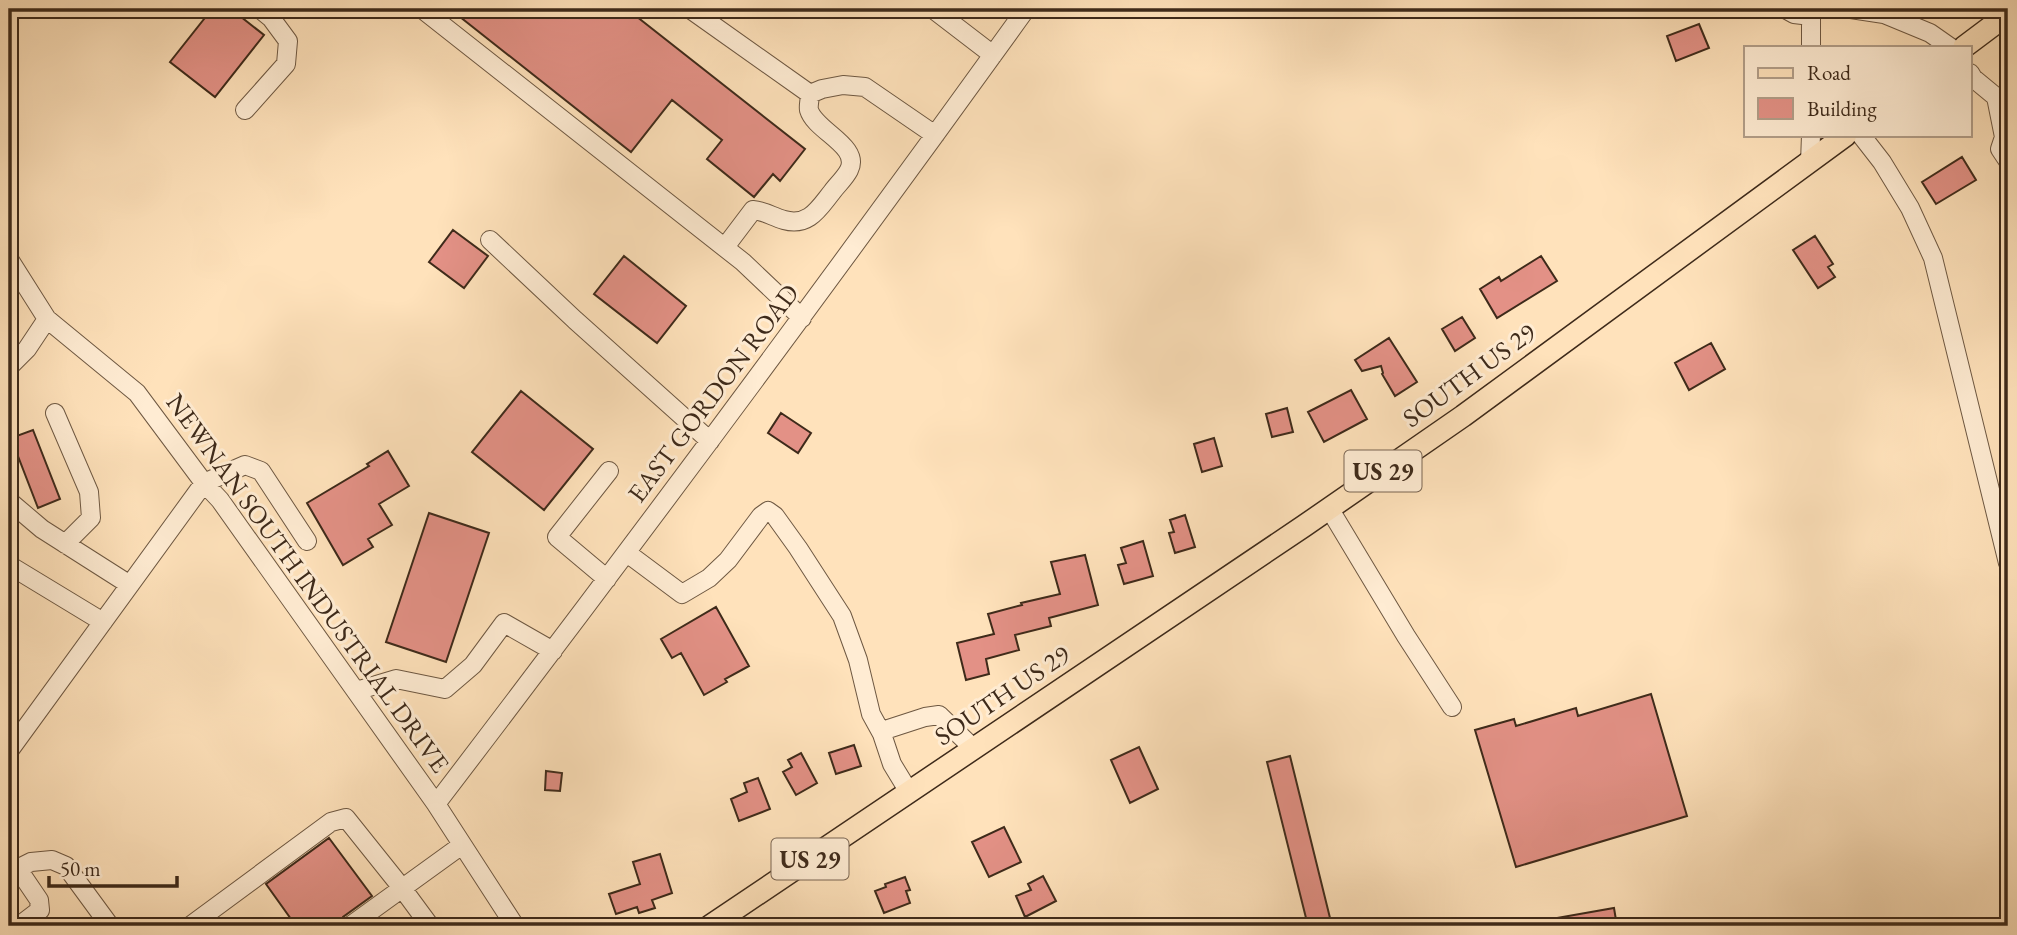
<svg xmlns="http://www.w3.org/2000/svg" width="2017" height="935" viewBox="0 0 2017 935" font-family="'EB Garamond',serif">
<rect width="100%" height="100%" fill="#ffe2bb"/>
<filter id="stains"><feTurbulence type="fractalNoise" baseFrequency=".00286" numOctaves="4"/><feColorMatrix values="0 0 0 0 .2 0 0 0 0 .09 0 0 0 0 .02 0 0 0 .5 -.17"/></filter>
<radialGradient id="worn" r=".72"><stop offset=".6" stop-color="#630" stop-opacity="0"/><stop offset="1" stop-color="#630" stop-opacity=".3"/></radialGradient>
<path fill="#e39186" stroke="#3e2a1a" stroke-width="2" d="M212,9H231L264,35L215,97L170,62Z
M450,9H627L805,149L780,181L773,174L754,197L707,159L722,140L672,100L631,152Z
M1699,24L1709,48L1676,61L1667,36Z
M1962,157L1976,180L1936,204L1922,182Z
M453,230L488,256L464,288L429,262Z
M1815,236L1833,264L1828,267L1835,277L1818,288L1793,250Z
M624,256L686,306L657,343L594,294Z
M1541,256L1557,281L1497,318L1480,289L1499,277L1501,281Z
M1462,317L1475,338L1455,351L1442,329Z
M1389,338L1417,382L1395,396L1382,374L1383,373L1381,366L1362,371L1355,360Z
M1711,343L1725,369L1689,390L1675,363Z
M1351,390L1367,419L1324,442L1308,412Z
M521,391L593,449L544,510L472,452Z
M1287,408L1293,432L1272,437L1266,414Z
M781,413L811,433L798,453L768,433Z
M33,430L60,499L38,508L11,438Z
M1214,438L1222,466L1202,472L1194,444Z
M388,451L409,486L379,504L392,525L368,539L373,547L343,565L307,503L369,466L367,464Z
M429,513L489,533L446,662L386,642Z
M1185,515L1195,547L1175,553L1169,533L1174,532L1170,520Z
M1143,541L1153,576L1124,584L1118,565L1126,563L1121,548Z
M1085,555L1098,605L1049,618L1051,626L1015,635L1019,650L986,659L989,674L966,680L957,643L994,634L988,614L1022,605L1021,603L1060,594L1051,562Z
M716,607L749,666L725,679L727,682L704,695L681,653L672,658L661,639Z
M1651,694L1687,816L1516,867L1475,730L1514,719L1516,726L1576,708L1578,716Z
M854,745L861,766L836,774L829,753Z
M1139,747L1158,789L1130,803L1111,760Z
M801,753L817,783L796,795L783,772L792,767L788,760Z
M1290,756L1332,926H1308L1267,762Z
M546,771L562,773L560,791L545,790Z
M758,778L770,809L739,821L731,799L747,792L744,783Z
M1004,827L1021,862L989,877L972,842Z
M329,838L372,896L343,917L339,926H296L266,884Z
M660,854L672,893L652,900L655,908L639,913L637,907L616,914L609,894L640,884L633,862Z
M1043,876L1056,901L1025,917L1016,896L1031,890L1028,884Z
M905,877L910,890L906,891L910,903L884,913L875,891L886,887L885,884Z
M1614,908L1617,926H1552L1551,919Z"/>
<g fill="none" stroke-linecap="round" stroke-linejoin="round">
<defs>
<path id="minor" d="M422,9L743,262L802,318
M690,9L810,94L822,89L843,85L865,87L935,135
M933,9L993,55
M1785,9L1794,14L1811,16V47
M1851,9L1884,14L1930,33L1950,47
M1970,73L1973,78L1996,97L2004,137L2000,149L2008,161
M245,110L286,64L288,41L271,18L260,9
M1861,135L1882,162L1910,208L1933,258L2008,563
M1810,162L1811,135
M490,240L575,320L710,441
M725,247L753,210C765,211 773,217 784,220C809,227 819,208 832,192C837,185 845,178 849,170C861,146 815,131 809,110C808,106 810,99 810,94
M9,259L47,319L137,393L204,483L220,500L436,804L515,926
M9,367L27,349L47,319
M55,413L89,492L91,518L65,544
M9,501L42,529L130,585
M1329,508L1406,636L1452,707
M627,553L682,594L709,578L728,560L761,516L768,511L775,516L798,548L842,616L858,660L871,714L882,734
M9,565L103,622
M607,579L557,537L609,471
M356,691L396,679L445,689L473,665L504,623L553,651
M9,751L204,483L245,465L261,471L307,541
M909,792L892,764L882,734L885,730L925,717L939,715L973,748
M436,804C636,542 833,277 1026,9
M18,869L39,900L40,910L19,926
M9,873L31,862L52,860L66,866L110,926
M190,926L331,822L346,818L402,888L430,926
M350,926L462,845"/>
<path id="major" d="M1964,47L2008,14
M710,926L1304,526L1463,416L1846,135"/>
</defs>
<use href="#minor" stroke="#6e5842" stroke-width="20"/>
<use href="#major" stroke="#3e2a1a" stroke-width="24"/>
<use href="#minor" stroke="#ffecd3" stroke-width="18"/>
<use href="#major" stroke="#ffe2bb" stroke-width="21"/>
</g>
<g text-anchor="middle" dominant-baseline="central" stroke-width="6" stroke-linejoin="round" paint-order="stroke">
<g fill="#ffecd3" stroke="#786452" stroke-width="2">
<rect x="1344.5" y="450.5" width="77" height="41" rx="5"/>
<rect x="771.5" y="838.5" width="77" height="41" rx="5"/>
</g>
<g font-size="24" font-weight="bold" fill="#3e2a1a">
<text x="1383" y="471">US 29</text>
<text x="810" y="859">US 29</text>
</g>
<g font-size="26" fill="#3e2a1a" stroke="#ffecd3">
<text transform="translate(1469 375) rotate(-36)">SOUTH US 29</text>
<text transform="translate(713 393) rotate(-53)">EAST GORDON ROAD</text>
<text transform="translate(308 583) rotate(54)">NEWNAN SOUTH INDUSTRIAL DRIVE</text>
<text transform="translate(1002 695) rotate(-34)">SOUTH US 29</text>
</g>
</g>
<rect width="2017" height="935" fill="none" stroke="#ffe2bb" stroke-width="35"/>
<rect x="10" y="10" width="1996" height="914" fill="none" stroke="#3e2a1a" stroke-width="3.5"/>
<rect x="18" y="18" width="1982" height="900" fill="none" stroke="#3e2a1a" stroke-width="2"/>
<rect x="1744" y="46" width="228" height="91" fill="#ffecd3" stroke="#b29e89" stroke-width="2"/>
<rect x="1758" y="68" width="35" height="10" fill="#ffe2bb" stroke="#b29e89" stroke-width="2"/>
<text x="1807" y="80" font-size="21" fill="#3e2a1a">Road</text>
<rect x="1758" y="98" width="35" height="21" fill="#e39186" stroke="#b29e89" stroke-width="2"/>
<text x="1807" y="116" font-size="21" fill="#3e2a1a">Building</text>
<path d="M49 876v10h128v-10" fill="none" stroke="#3e2a1a" stroke-width="3.5"/>
<text x="60" y="876" font-size="21" fill="#3e2a1a" stroke="#ffecd3" stroke-width="5" paint-order="stroke">50 m</text>
<rect width="100%" height="100%" filter="url(#stains)"/>
<rect width="100%" height="100%" fill="url(#worn)"/>
</svg>
